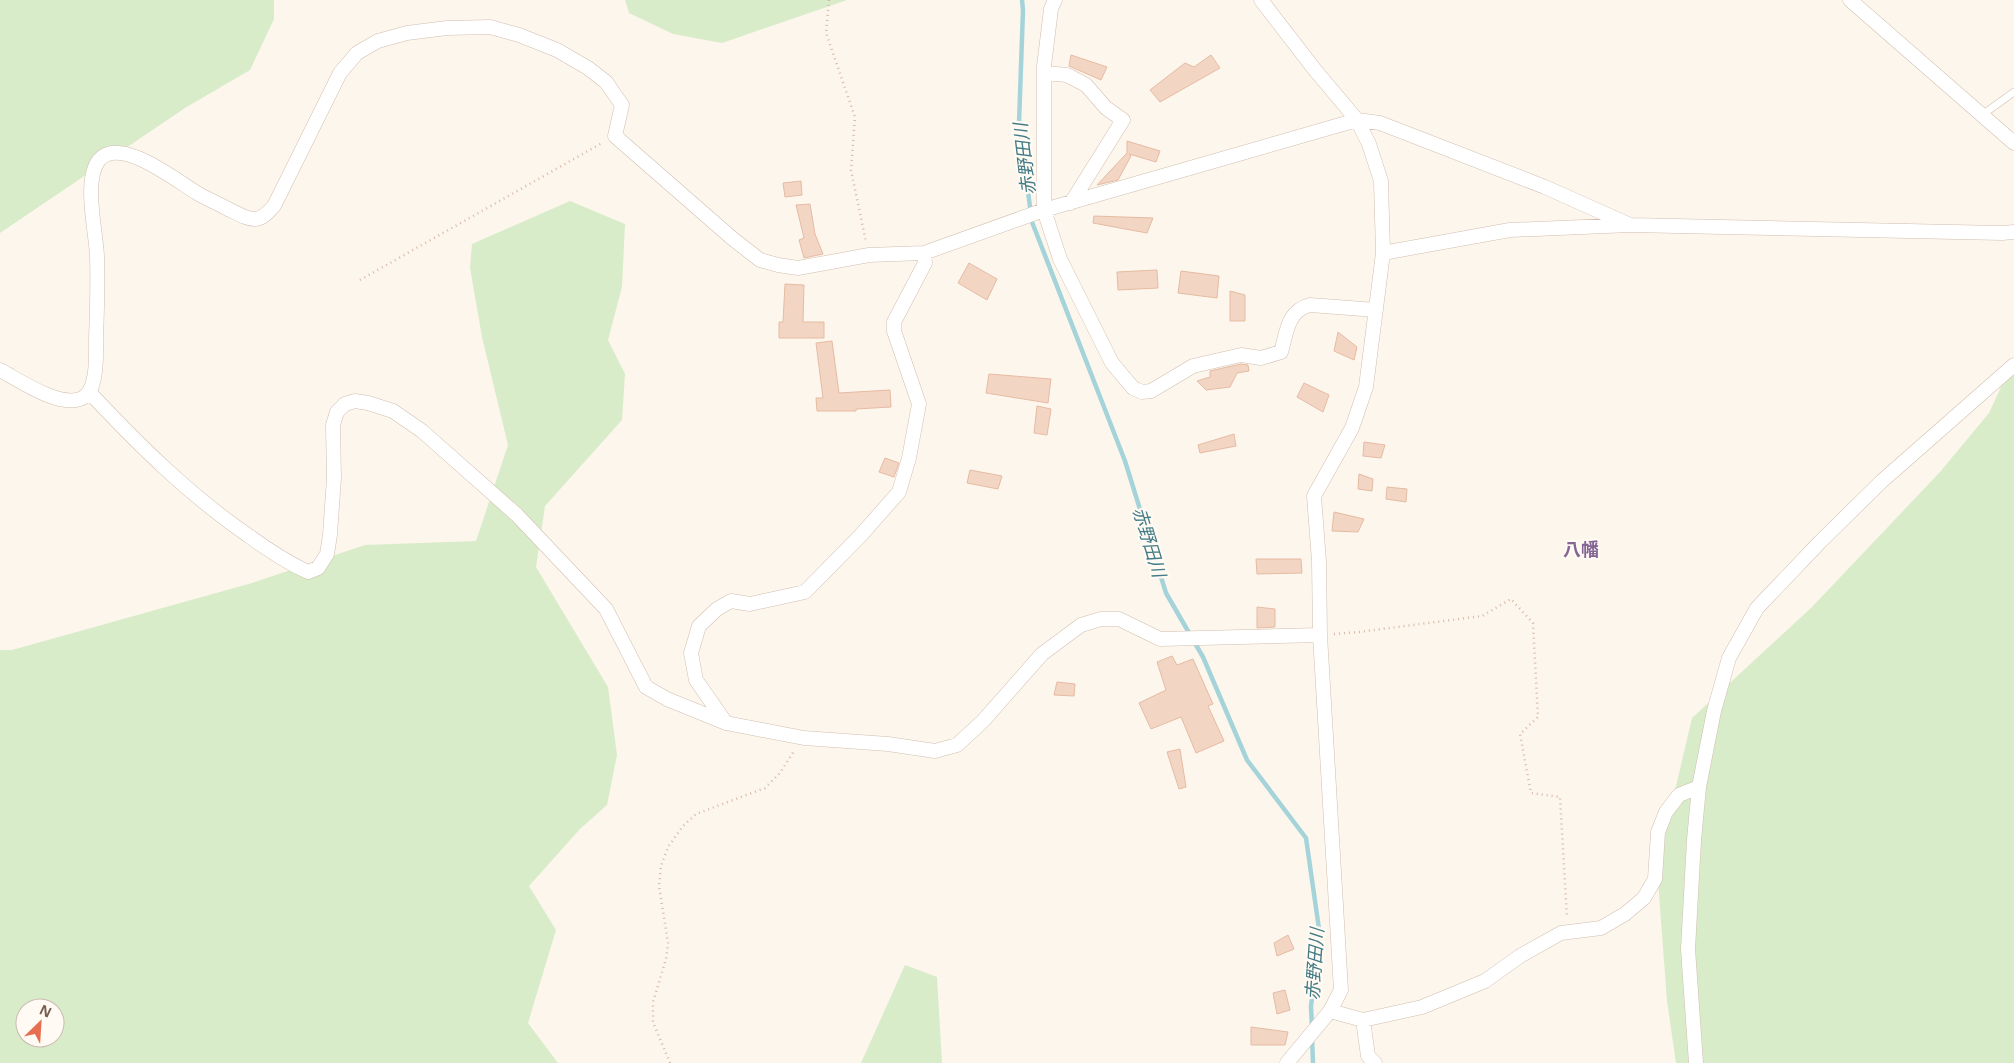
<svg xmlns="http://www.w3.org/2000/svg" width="2014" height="1063" viewBox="0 0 2014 1063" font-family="'Open Sans','Noto Sans JP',sans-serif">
<rect width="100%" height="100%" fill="#fdf6ec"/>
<path fill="#d8ecc9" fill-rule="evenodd" d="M0,0H274V19L250,70L185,108L0,233Z
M625,0H847L722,43L673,34L629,13Z
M570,201L625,224L622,287L608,340L625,374L622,420L545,506L536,567L608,687L617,755L607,805L580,829L529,886L556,930L528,1023L558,1063H0V650H12L252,583L365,545L476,541L508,445L482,337L470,268L472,244ZM25,1008H55V1038H25Z
M2014,359V1063H1676L1667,1001L1657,867L1692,718L1812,607L1940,472L1989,413Z
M905,965L937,977L942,1063H861Z"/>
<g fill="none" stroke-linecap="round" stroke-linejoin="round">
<path stroke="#a5d3da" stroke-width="4.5" d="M1022,0L1023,10L1019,123L1032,222L1125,461L1166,593L1203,657L1247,760L1306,838L1320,936L1311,1006L1312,1027
M1312,1037L1313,1063"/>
</g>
<path fill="#f3d5c3" stroke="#e6bba3" d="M1071,55L1107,67L1101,80L1069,66Z
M1211,55L1220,68L1160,102L1150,90L1185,63L1194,67Z
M1127,141L1160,151L1156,162L1129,154L1131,156L1118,180L1097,185L1127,153Z
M801,181L802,195L785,197L783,183Z
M810,204L815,234L823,254L804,258L799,240L804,238L796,205Z
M1094,216L1153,218L1147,233L1093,223Z
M969,263L997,279L987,300L958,283Z
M1157,270L1158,288L1118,290L1117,272Z
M1181,271L1219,276L1217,298L1178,293Z
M785,284L804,285L803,322H824V338H779V322H783Z
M1230,291L1245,295V321H1230Z
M1338,332L1357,347L1354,360L1334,351Z
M832,341L839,393L890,390L891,407L856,409V411H817L816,398H823L816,343Z
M1241,364L1248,365L1249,371L1237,373L1230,387L1206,390L1197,381L1210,377V371Z
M989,374L1051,379L1048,403L986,393Z
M1304,383L1329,395L1323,412L1297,397Z
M1037,406L1051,409L1047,435L1034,433Z
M1234,434L1236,446L1200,453L1198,445Z
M1364,442L1385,445L1381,458L1363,456Z
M885,458L899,463L894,477L879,472Z
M970,470L1002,476L998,489L967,483Z
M1359,474L1373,479L1372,491L1358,489Z
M1387,487L1407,489L1406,502L1386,499Z
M1334,512L1364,519L1358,532L1332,531Z
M1256,559H1301L1302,573L1257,574Z
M1257,607L1275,609V627L1257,628Z
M1172,656L1177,665L1193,659L1213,704L1208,706L1224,741L1196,753L1181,717L1151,729L1139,703L1166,690L1157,662Z
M1057,682L1075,684L1074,696L1054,695Z
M1180,749L1186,787L1179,789L1167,752Z
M1288,935L1294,949L1277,956L1274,943Z
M1285,990L1290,1010L1277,1014L1273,993Z
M1251,1027L1288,1032L1285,1045H1251Z"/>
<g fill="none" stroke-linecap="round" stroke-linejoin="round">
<defs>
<path id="lane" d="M1982,115L2014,92"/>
<path id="street" d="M1055,0L1051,9L1044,66V210L1060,259L1112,363L1133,388L1142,392L1151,391L1193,366L1241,355L1261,358L1281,352C1287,332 1287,311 1310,305L1376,310
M1261,0L1315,70L1357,120L1369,144L1381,181L1383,253L1366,387L1352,428L1314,496L1319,561L1320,635L1341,990L1330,1011L1287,1063
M1850,0L2014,143
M1044,73L1067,75L1086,85L1106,108L1123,120L1071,203
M1383,253L1510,230L1630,225L2002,233L2014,232
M0,370C19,380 58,407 80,399C87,397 92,388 93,382C97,369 96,353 96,340C97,312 98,284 97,256C96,231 83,180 99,160C120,135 178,182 197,193C207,199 217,203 228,209C235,212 247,220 256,219C264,218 269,211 274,206L340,73L357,53L378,41L407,33L447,28L490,27L519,35L557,50L588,68L606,82L622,105L615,136L733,239L760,260L778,265L798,268L869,255L924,253L1044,210L1357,120L1380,123L1545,187L1630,225
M89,392C139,445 189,495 249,536C268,550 286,562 308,572L318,568L327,554L330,535L334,478L333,425L337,412L345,404L355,401L368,403L393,411L422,431L517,515L606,609L646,687L667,699L726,723L804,738L888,744L935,751L957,745L983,721L1042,654L1081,625L1101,619H1119L1160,639L1320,635
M726,723L696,680L691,653L699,626L717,609L731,601L750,604L805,592L861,535L899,492L909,458L919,404L894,331V322L925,263L924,253
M1330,1011L1363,1020L1422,1007L1485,981L1520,956L1561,933L1601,928L1625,914L1644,898L1655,879L1658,832L1666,812L1679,795L1699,787
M1363,1020L1368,1056L1375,1063
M1696,1063L1688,949L1694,840L1699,787L1714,711L1729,658L1757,608L1820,542L1882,481L2014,365"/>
</defs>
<use href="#lane" stroke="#d1beb0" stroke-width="8"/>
<use href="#street" stroke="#d1beb0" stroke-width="15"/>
<path stroke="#d9b8a5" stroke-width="2.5" stroke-dasharray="1 4" stroke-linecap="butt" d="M829,0L826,33L855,117L851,170L866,242
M360,280L602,143
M1334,634L1359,632L1482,616L1511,599L1533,623L1538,717L1520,734L1531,793L1560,797L1567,918
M670,1063L653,1022V1002L666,959L668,943L659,886L661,866L668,847L683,826L696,814L765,788L780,773L794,751"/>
<use href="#lane" stroke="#fff" stroke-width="7"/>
<use href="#street" stroke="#fff" stroke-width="14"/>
</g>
<g text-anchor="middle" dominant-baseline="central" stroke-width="4.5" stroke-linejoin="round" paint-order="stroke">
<g font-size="18" font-style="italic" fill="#437c86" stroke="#fffaf3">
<text transform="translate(1024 159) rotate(-97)">赤野田川</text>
<text transform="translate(1150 542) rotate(73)">赤野田川</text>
<text transform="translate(1314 964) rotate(-86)">赤野田川</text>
</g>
<g font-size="18" font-weight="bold" fill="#846695" stroke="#fffaf3">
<text x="1581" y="549">八幡</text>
</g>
</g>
<g transform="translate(40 1023) rotate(25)"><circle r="24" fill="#fffaf3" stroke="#cabbb1"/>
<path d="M0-4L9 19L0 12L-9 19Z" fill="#e76f51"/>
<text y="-8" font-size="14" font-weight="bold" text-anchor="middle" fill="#7a5c4d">N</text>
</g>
</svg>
